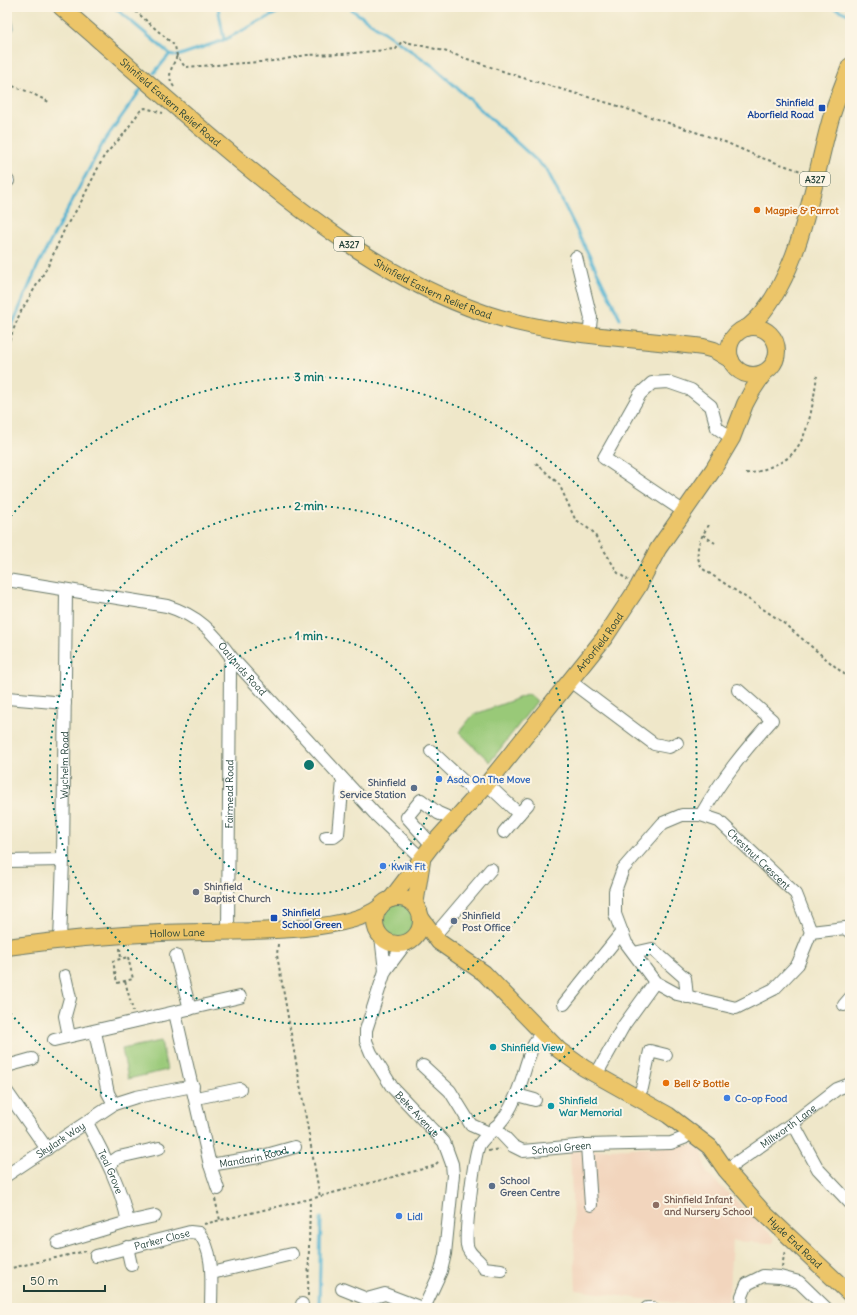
<svg xmlns="http://www.w3.org/2000/svg" width="857" height="1315" viewBox="0 0 857 1315" font-family="Delius,sans-serif">
<rect width="100%" height="100%" fill="#fcf5e5"/>
<filter id="ink" filterUnits="userSpaceOnUse"><feTurbulence type="fractalNoise" baseFrequency=".025" numOctaves="2"/><feDisplacementMap in="SourceGraphic" scale="8" xChannelSelector="R" yChannelSelector="G"/><feConvolveMatrix kernelMatrix="1 2 1 2 8 2 1 2 1" color-interpolation-filters="sRGB"/></filter>
<filter id="wash" filterUnits="userSpaceOnUse"><feTurbulence type="fractalNoise" baseFrequency=".012" numOctaves="4" result="noise"/><feDisplacementMap in="SourceGraphic" scale="16" xChannelSelector="R" yChannelSelector="G"/><feGaussianBlur stdDeviation="0.9" result="paint"/><feColorMatrix in="noise" values="0 0 0 0 0 0 0 0 0 0 0 0 0 0 0 0 0 1.4 0 .05"/><feComposite in="paint" operator="in"/></filter>
<g filter="url(#wash)">
<rect width="100%" height="100%" fill="#efe7c9"/>
<path fill="#f2d5bd" d="M693,1145L702,1150L706,1172L775,1238L773,1243L732,1241L728,1308H710L576,1290L570,1151Z"/>
<path fill="#99c978" stroke="#5c8356" d="M529,694L537,701L490,762L459,732L473,715Z
M380 921a18 18 0 1 1 36 0a18 18 0 1 1-36 0Z
M161,1041L167,1070L128,1079L122,1049Z"/>
<path fill="#53b3d1" stroke="#397882" d="M7,12L11,16L14,28L7,39Z"/>
<g fill="none" stroke-linecap="round" stroke-linejoin="round">
<path stroke="#53b3d1" stroke-width="3" d="M114,7L170,54
M218,7L224,40L288,7
M352,7V10L433,66L547,170L620,318
M832,7L850,15
M154,73L170,54L177,56L224,40
M7,337L38,265L104,141L142,88
M319,1308L321,1218"/>
</g>
</g>
<g filter="url(#ink)">
<g fill="none" stroke-linecap="round" stroke-linejoin="round">
<defs>
<g id="minor">
<path d="M7,180L8,181"/>
<path d="M576,257L591,318L589,336"/>
<path d="M683,511L604,458L640,394L652,383L668,382L691,390L711,406L717,428L732,438"/>
<path id="s1" d="M7,580L167,606C199,616 213,632 232,658L377,816L422,859"/>
<path d="M570,681L654,744L669,747L677,743"/>
<path d="M7,698L65,703"/>
<path d="M431,751L477,794"/>
<path d="M487,784L519,814L528,804"/>
<path d="M701,815C723,777 743,752 772,720L738,690"/>
<path d="M504,832L519,814"/>
<path d="M326,837H334L338,834L343,781"/>
<path d="M432,845L407,817L421,800L438,813L454,820"/>
<path d="M7,861L63,860"/>
<path id="s2" d="M228,931L230,666L232,658"/>
<path d="M811,932L845,928L850,932"/>
<path d="M381,936L385,971"/>
<path d="M434,936L491,869"/>
<path id="s3" d="M60,940L63,860L66,590"/>
<path id="s4" d="M406,943L385,971L366,1030V1041L371,1053L392,1087L444,1142L452,1164L453,1175L445,1254L441,1271L424,1308"/>
<path d="M634,953L652,949L685,978L687,997"/>
<path d="M176,956L190,1009"/>
<path d="M65,976L70,998L65,1016L69,1036"/>
<path d="M564,1004L622,932"/>
<path d="M844,1005L850,998"/>
<path d="M175,1013L210,1165L218,1189"/>
<path d="M95,1032L108,1093L114,1104"/>
<path d="M54,1040L240,997"/>
<path d="M7,1066L32,1059"/>
<path d="M423,1066L450,1091L471,1125L489,1133"/>
<path id="s5" d="M596,1075L624,1025L655,982L626,943L615,914V891L623,869L663,823L682,815H701L719,821L796,894L811,932L798,964L774,989L736,1008L677,994L655,982"/>
<path d="M7,1092L47,1149"/>
<path d="M517,1095L535,1100"/>
<path d="M196,1098L240,1089"/>
<path d="M637,1098L642,1088L650,1051L666,1055"/>
<path id="s6" d="M87,1123C104,1155 121,1186 128,1222"/>
<path d="M793,1123L818,1169L850,1203"/>
<path id="s7" d="M495,1127L513,1146L523,1151L587,1145L671,1143L684,1138L691,1131"/>
<path d="M587,1145L591,1205"/>
<path d="M109,1164L119,1157L159,1148"/>
<path id="s8" d="M210,1165L259,1157L295,1147"/>
<path id="s9" d="M726,1170L793,1123L837,1089L850,1084"/>
<path id="s10" d="M7,1175L114,1104L136,1097L193,1086"/>
<path d="M58,1243L128,1222L155,1216"/>
<path d="M127,1247L131,1265"/>
<path id="s11" d="M96,1256L190,1232L199,1233C215,1253 211,1283 211,1308"/>
<path d="M501,1270L484,1268C480,1259 468,1255 467,1245C465,1232 474,1156 479,1145C483,1138 490,1133 495,1128C503,1120 510,1110 514,1100C525,1078 526,1053 541,1033"/>
<path d="M212,1273L292,1254"/>
<path d="M342,1289L367,1299L385,1294L422,1308"/>
<path d="M302,1308V1304"/>
<path d="M647,1308H652"/>
<path d="M741,1308L742,1296L747,1284L763,1276L780,1277L799,1282L826,1308"/>
</g>
<g id="major">
<path id="s12" d="M61,7C122,60 183,114 246,166C319,226 394,282 484,313C556,337 629,337 703,347L714,350L731,360"/>
<circle cx="753" cy="351" r="24"/>
<path d="M747,328C800,286 813,180 831,118C836,101 844,83 850,66"/>
<circle cx="398" cy="921" r="23"/>
<path id="s13" d="M391,899L432,845L487,784L605,637L638,587L658,549L713,470L732,438L745,404L752,391L764,373"/>
<path d="M415,905L422,861"/>
<path id="s14" d="M421,918L439,942L484,973L559,1050L584,1068L668,1115L710,1147L726,1170L763,1212L850,1294"/>
<path id="s15" d="M7,947C58,940 110,935 161,933C213,930 342,937 380,907"/>
</g>
</defs>
<use href="#minor" stroke="#687868" stroke-width="14"/>
<use href="#major" stroke="#687868" stroke-width="18"/>
<path stroke="#687868" stroke-width="2" stroke-dasharray="3 3" stroke-linecap="butt" d="M131,7L175,46L177,56L185,67L275,61L307,55L343,54L396,49L402,41L444,51L520,77L615,105L725,142L759,157L804,172
M7,84L29,92L49,102
M174,87C166,76 172,67 177,56
M7,346L20,313L48,266L66,226L79,206L104,156L123,135L140,111L145,108L163,113
M536,463L559,484L575,519L593,532L618,573L628,580
M746,473C754,474 762,470 770,467C777,464 785,461 791,455C810,436 813,401 817,376
M709,525C700,538 692,553 703,569L781,621L850,679
M703,535L715,543
M278,944L277,955L320,1197
M120,948L121,959
M128,957L133,979L117,983L113,961Z
M125,981L133,1011
M488,1151L500,1149
M215,1199L220,1220
M204,1224L310,1199L434,1166L440,1160
M782,1267L785,1250
M7,1269L86,1251
M308,1296L310,1199"/>
<use href="#minor" stroke="#fff" stroke-width="12"/>
<use href="#major" stroke="#ecc569" stroke-width="16"/>
</g>
</g>
<g fill="none" stroke="#0f766e" stroke-width="2" stroke-dasharray="2 4">
<circle cx="309" cy="765" r="129"/>
<circle cx="309" cy="765" r="259"/>
<path d="M7 521A388 388 0 1 1 7 1009"/>
</g>
<g fill="#1a4fb4" stroke="#fcf5e5" stroke-width="1.5">
<rect x="818" y="104" width="8" height="8" rx="2"/>
<rect x="270" y="914" width="8" height="8" rx="2"/>
</g>
<g fill="#e8710a" stroke="#fcf5e5" stroke-width="1.5">
<circle cx="757" cy="210" r="4"/>
<circle cx="666" cy="1083" r="4"/>
</g>
<g fill="#3f7fe0" stroke="#fcf5e5" stroke-width="1.5">
<circle cx="439" cy="779" r="4"/>
<circle cx="383" cy="866" r="4"/>
<circle cx="727" cy="1098" r="4"/>
<circle cx="399" cy="1216" r="4"/>
</g>
<g fill="#5c6f8a" stroke="#fcf5e5" stroke-width="1.5">
<circle cx="414" cy="788" r="4"/>
<circle cx="454" cy="921" r="4"/>
<circle cx="492" cy="1186" r="4"/>
</g>
<circle fill="#6b7280" stroke="#fcf5e5" stroke-width="1.5" cx="196" cy="892" r="4"/>
<g fill="#0f9aa8" stroke="#fcf5e5" stroke-width="1.5">
<circle cx="493" cy="1047" r="4"/>
<circle cx="551" cy="1106" r="4"/>
</g>
<circle fill="#8d6e63" stroke="#fcf5e5" stroke-width="1.5" cx="656" cy="1205" r="4"/>
<g text-anchor="middle" dominant-baseline="central" stroke-width="4" stroke-linejoin="round" paint-order="stroke">
<g fill="#fcf5e5" stroke="#617469" stroke-width="1">
<rect x="800" y="172" width="30" height="14" rx="3"/>
<rect x="334" y="237" width="30" height="14" rx="3"/>
</g>
<g font-size="9" font-weight="bold" fill="#1f3d34">
<text x="815" y="179">A327</text>
<text x="349" y="244">A327</text>
</g>
<g font-size="10" fill="#1f3d34" stroke="#fcf5e5">
<text stroke="none"><textPath href="#s12" startOffset="145">Shinfield Eastern Relief Road</textPath></text>
<text stroke="none"><textPath href="#s12" startOffset="469">Shinfield Eastern Relief Road</textPath></text>
<text stroke="none"><textPath href="#s13" startOffset="331">Arborfield Road</textPath></text>
<text stroke="none"><textPath href="#s1" startOffset="262">Oatlands Road</textPath></text>
<text stroke="none"><textPath href="#s3" startOffset="175">Wychelm Road</textPath></text>
<text stroke="none"><textPath href="#s2" startOffset="137">Fairmead Road</textPath></text>
<text stroke="none"><textPath href="#s5" startOffset="411">Chestnut Crescent</textPath></text>
<text stroke="none"><textPath href="#s15" startOffset="171">Hollow Lane</textPath></text>
<text stroke="none"><textPath href="#s4" startOffset="198">Beke Avenue</textPath></text>
<text stroke="none"><textPath href="#s9" startOffset="76">Millworth Lane</textPath></text>
<text stroke="none"><textPath href="#s10" startOffset="64">Skylark Way</textPath></text>
<text stroke="none"><textPath href="#s7" startOffset="76">School Green</textPath></text>
<text stroke="none"><textPath href="#s8" startOffset="44">Mandarin Road</textPath></text>
<text stroke="none"><textPath href="#s6" startOffset="54">Teal Grove</textPath></text>
<text stroke="none"><textPath href="#s11" startOffset="68">Parker Close</textPath></text>
<text stroke="none"><textPath href="#s14" startOffset="500">Hyde End Road</textPath></text>
</g>
<g font-size="10" font-weight="bold" fill="#164399" stroke="#fcf5e5" text-anchor="end">
<text x="814" y="102">Shinfield<tspan x="814" dy="12">Aborfield Road</tspan></text>
<text x="282" y="912" text-anchor="start">Shinfield<tspan x="282" dy="12">School Green</tspan></text>
</g>
<g font-size="10" font-weight="bold" fill="#c56008" stroke="#fcf5e5" text-anchor="start">
<text x="765" y="210">Magpie &amp; Parrot</text>
<text x="674" y="1083">Bell &amp; Bottle</text>
</g>
<g font-size="10" font-weight="bold" fill="#366cbe" stroke="#fcf5e5" text-anchor="start">
<text x="447" y="779">Asda On The Move</text>
<text x="391" y="866">Kwik Fit</text>
<text x="735" y="1098">Co-op Food</text>
<text x="407" y="1216">Lidl</text>
</g>
<g font-size="10" font-weight="bold" fill="#4e5e75" stroke="#fcf5e5" text-anchor="start">
<text x="406" y="782" text-anchor="end">Shinfield<tspan x="406" dy="12">Service Station</tspan></text>
<text x="462" y="915">Shinfield<tspan x="462" dy="12">Post Office</tspan></text>
<text x="500" y="1180">School<tspan x="500" dy="12">Green Centre</tspan></text>
</g>
<g font-size="10" font-weight="bold" fill="#5b616d" stroke="#fcf5e5" text-anchor="start">
<text x="204" y="886">Shinfield<tspan x="204" dy="12">Baptist Church</tspan></text>
</g>
<g font-size="10" font-weight="bold" fill="#0d838f" stroke="#fcf5e5" text-anchor="start">
<text x="501" y="1047">Shinfield View</text>
<text x="559" y="1100">Shinfield<tspan x="559" dy="12">War Memorial</tspan></text>
</g>
<g font-size="10" font-weight="bold" fill="#785e54" stroke="#fcf5e5" text-anchor="start">
<text x="664" y="1199">Shinfield Infant<tspan x="664" dy="12">and Nursery School</tspan></text>
</g>
</g>
<circle cx="309" cy="765" r="6" fill="#0f766e" stroke="#fcf5e5" stroke-width="2"/>
<g font-size="12" text-anchor="middle" font-weight="bold" fill="#0f766e" stroke="#fcf5e5" stroke-width="4" stroke-linejoin="round" paint-order="stroke">
<text x="309" y="381">3 min</text>
<text x="309" y="510">2 min</text>
<text x="309" y="640">1 min</text>
</g>
<rect width="857" height="1315" fill="none" stroke="#fcf5e5" stroke-width="24"/>
<path d="M24 1285v6h81v-6" fill="none" stroke="#1f3d34" stroke-width="2"/>
<text x="30" y="1285" font-size="12" fill="#1f3d34" stroke="#fcf5e5" stroke-width="3" paint-order="stroke">50 m</text>
</svg>
